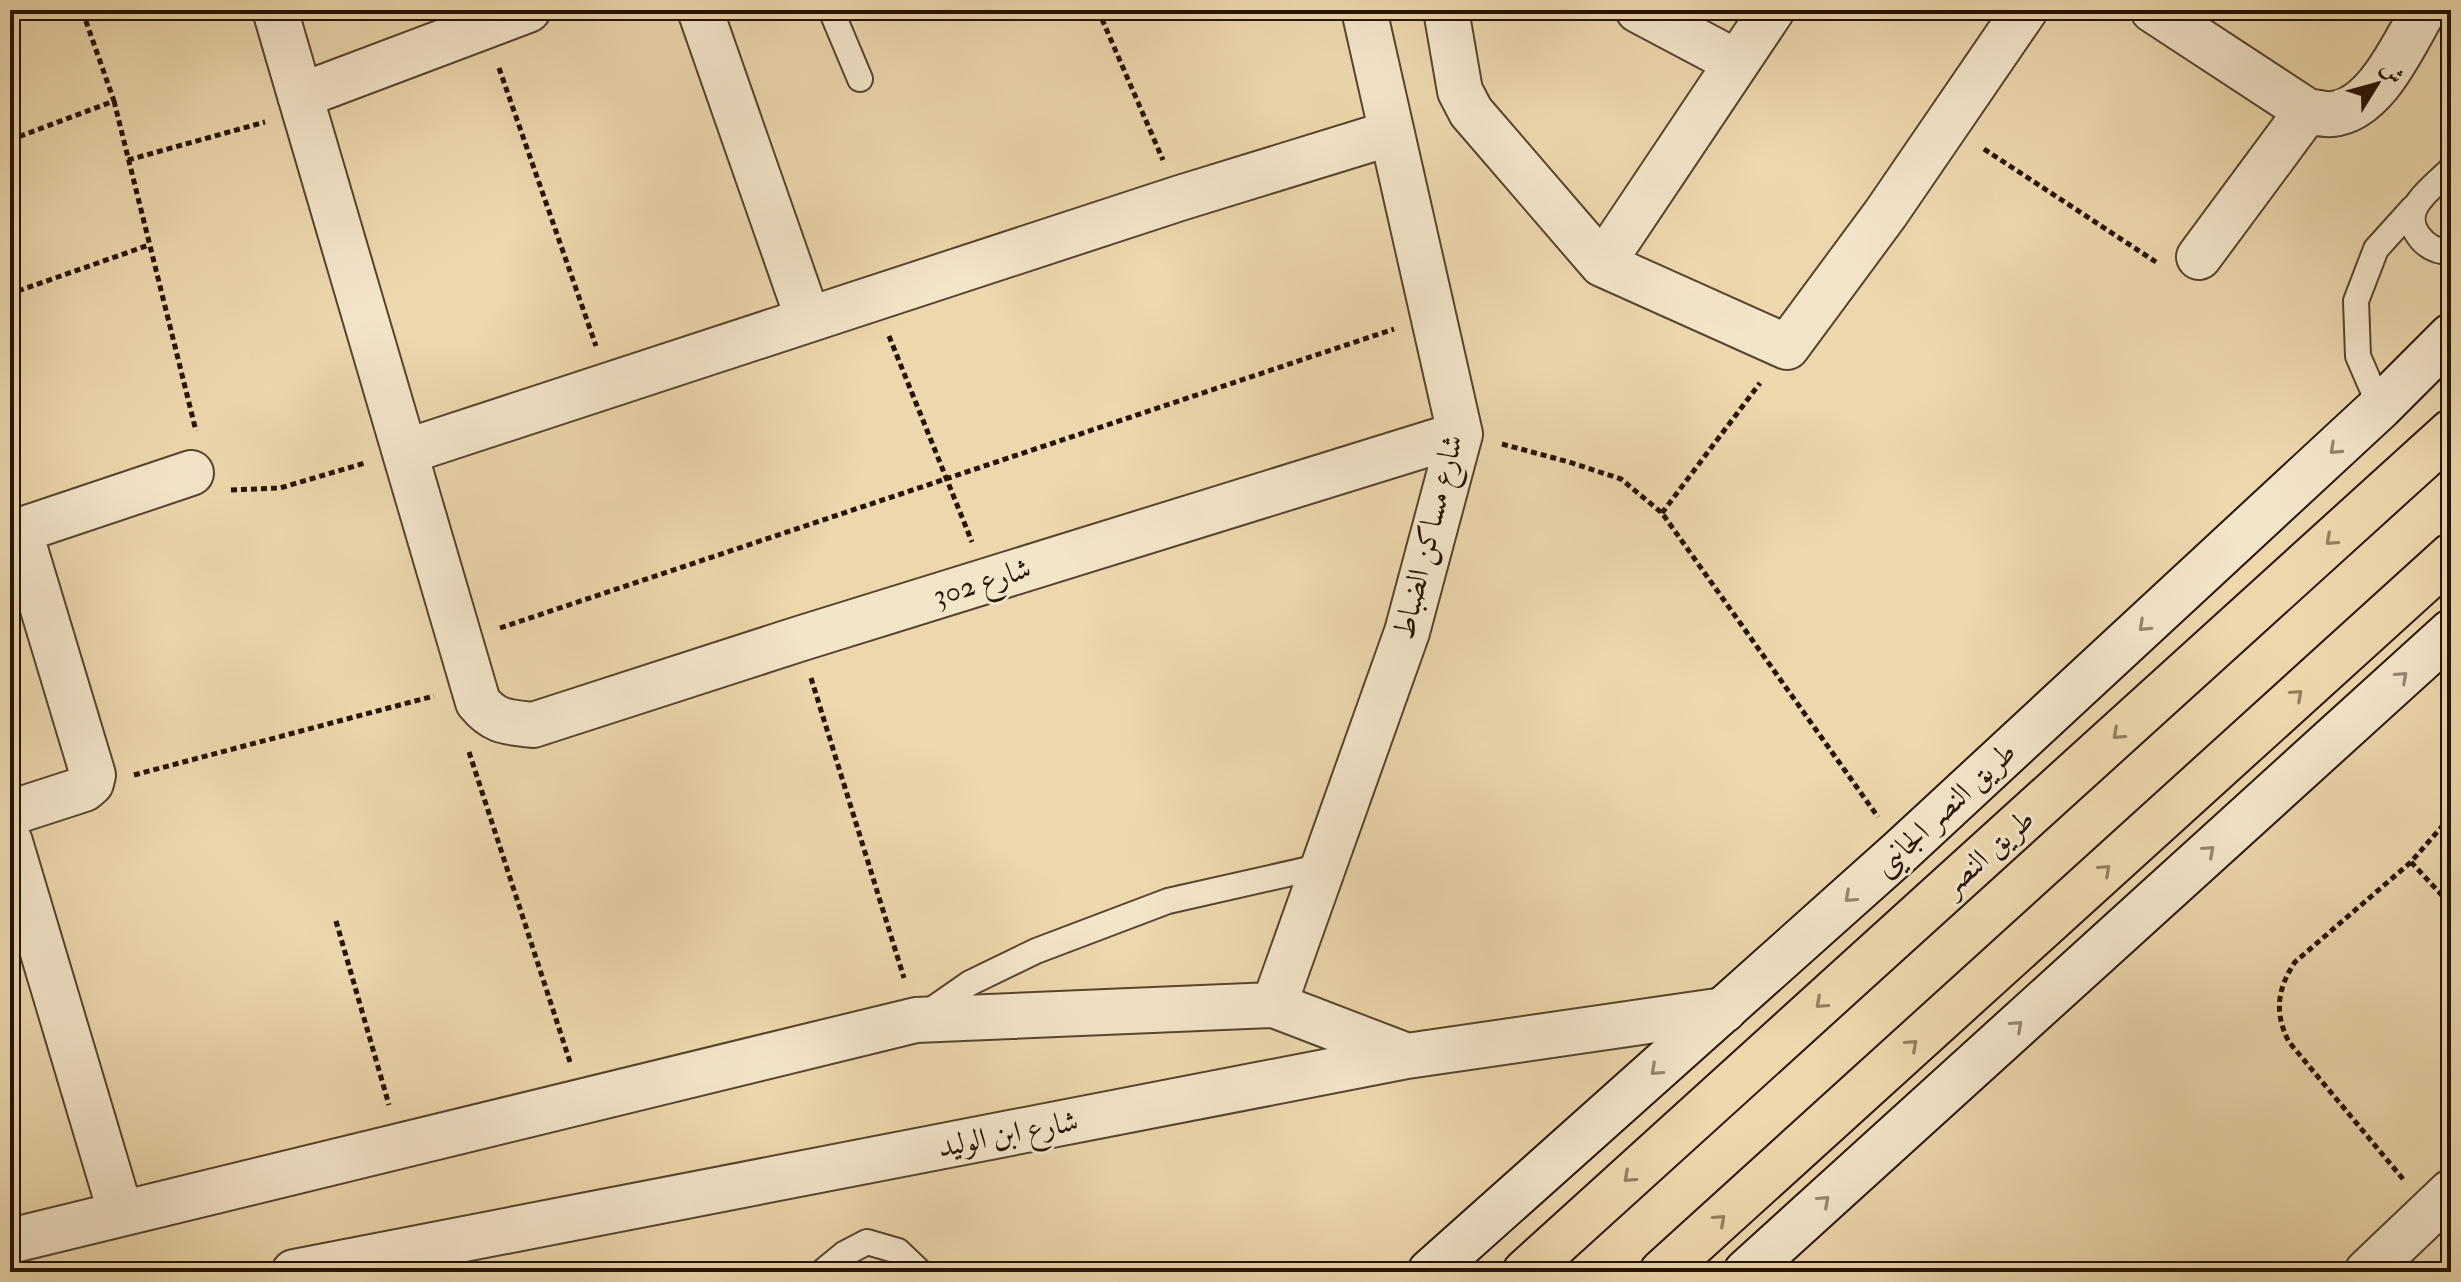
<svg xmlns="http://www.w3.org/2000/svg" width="2461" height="1282" viewBox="0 0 2461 1282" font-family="'IM FELL Double Pica',Amiri,serif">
<rect width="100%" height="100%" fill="#edd7ad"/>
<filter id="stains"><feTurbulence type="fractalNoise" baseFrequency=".0025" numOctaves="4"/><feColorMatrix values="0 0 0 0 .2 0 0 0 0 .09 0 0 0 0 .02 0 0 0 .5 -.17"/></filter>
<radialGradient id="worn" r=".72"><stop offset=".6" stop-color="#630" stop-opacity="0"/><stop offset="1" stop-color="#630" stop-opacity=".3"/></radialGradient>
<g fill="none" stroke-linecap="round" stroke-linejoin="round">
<defs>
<path id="service" d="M831,10L860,79
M2451,169C2433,188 2399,208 2418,235C2426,247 2437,252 2451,252
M2380,407L2358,356L2356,301L2376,249L2413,208
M924,1015L970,983L1036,951L1168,901L1323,866
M822,1272L844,1254L867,1242L898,1251L920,1272"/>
<path id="minor" d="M275,10L478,702C495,723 508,722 533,725L799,639L1460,434
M700,10L808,319
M1446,10L1460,91L1471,112L1602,264L1787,347L1886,213L2025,10
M1638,10L1736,62
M2153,10L2307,111C2315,112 2324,115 2332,114C2376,110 2403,45 2424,10
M300,96L528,10
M2199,257L2307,111
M1602,264L1772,10
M405,452L1180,198L1391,133
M10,813L84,789L91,783L93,775L22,539L24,531L30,527L191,473
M10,842L121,1214
M1274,1005L1407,632L1460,434L1364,10
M10,1241L916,1020L1274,1005L1407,1056
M294,1272L1407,1056L1724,1010
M2367,1272L2451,1192"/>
<path id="secondary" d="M1430,1272L1902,850L2380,407L2451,336
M1746,1272L2451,632"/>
<path id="trunk" d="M1525,1272L2451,432
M1662,1272L2451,556"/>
</defs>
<use href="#service" stroke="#57442d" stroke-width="28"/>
<use href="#minor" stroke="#57442d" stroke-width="48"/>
<use href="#secondary" stroke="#251302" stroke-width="48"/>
<use href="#trunk" stroke="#251302" stroke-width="48"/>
<path stroke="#251302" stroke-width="5" stroke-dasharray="6 4" stroke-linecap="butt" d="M1098,10L1163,160
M499,68L596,346
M114,101L196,431
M10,140L114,101L82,10
M1984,149L2156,262
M128,160L265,122
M10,266L18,291L10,294
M18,291L149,245
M889,336L972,542
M1502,444L1569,462L1621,479L1662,513L1878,817
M231,490L280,488L365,463
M1662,513L1760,383
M500,628L1394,329
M811,678L904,978
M469,752L570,1062
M134,775L434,696
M2411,862L2451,905
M336,921L389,1105
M2403,1179L2289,1042C2274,1013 2277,989 2295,962L2411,862L2451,816"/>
<use href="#service" stroke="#f3e5ca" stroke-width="24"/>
<use href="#minor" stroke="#f3e5ca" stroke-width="44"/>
<use href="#secondary" stroke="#f3e5ca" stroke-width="44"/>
<use href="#trunk" stroke="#edd7ad" stroke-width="44"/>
</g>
<defs><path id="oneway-chevron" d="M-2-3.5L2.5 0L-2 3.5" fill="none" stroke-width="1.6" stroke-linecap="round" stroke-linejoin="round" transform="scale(2)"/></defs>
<g stroke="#968670">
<use href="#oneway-chevron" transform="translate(2335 449) rotate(137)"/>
<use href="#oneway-chevron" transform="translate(2144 626) rotate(137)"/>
<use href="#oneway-chevron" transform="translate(2402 677) rotate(-42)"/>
<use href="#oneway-chevron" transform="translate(2209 851) rotate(-42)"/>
<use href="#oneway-chevron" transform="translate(1850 897) rotate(138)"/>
<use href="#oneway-chevron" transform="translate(2017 1026) rotate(-42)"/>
<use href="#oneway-chevron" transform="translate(1656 1070) rotate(138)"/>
<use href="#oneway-chevron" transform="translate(1824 1201) rotate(-42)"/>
</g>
<g stroke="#937f60">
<use href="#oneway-chevron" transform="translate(2331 540) rotate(138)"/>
<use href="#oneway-chevron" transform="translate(2297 695) rotate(-42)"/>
<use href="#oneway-chevron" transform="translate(2118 734) rotate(138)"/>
<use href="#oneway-chevron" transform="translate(2105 870) rotate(-42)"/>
<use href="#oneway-chevron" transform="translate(1821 1003) rotate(138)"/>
<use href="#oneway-chevron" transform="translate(1912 1045) rotate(-42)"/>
<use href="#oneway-chevron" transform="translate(1629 1177) rotate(138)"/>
<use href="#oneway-chevron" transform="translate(1720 1220) rotate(-42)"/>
</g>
<g text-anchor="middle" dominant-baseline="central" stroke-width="6" stroke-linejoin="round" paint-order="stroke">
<g font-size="30" fill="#251302" stroke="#f3e5ca">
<text transform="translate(1428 537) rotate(-76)">شارع مساكن الضباط</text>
<text transform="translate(982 582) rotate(-17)">شارع 302</text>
<text transform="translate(1945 809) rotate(-43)">طريق النصر الجانيى</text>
<text transform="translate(1988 852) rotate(-42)">طريق النصر</text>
<text transform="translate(1008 1134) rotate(-11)">شارع ابن الوليد</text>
</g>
</g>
<rect width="2461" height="1282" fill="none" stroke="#edd7ad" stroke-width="40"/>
<rect x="12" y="12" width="2437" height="1258" fill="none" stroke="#251302" stroke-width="4"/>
<rect x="20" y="20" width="2421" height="1242" fill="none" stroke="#251302" stroke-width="2"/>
<g transform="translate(2377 84) rotate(53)" stroke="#f3e5ca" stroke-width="6" paint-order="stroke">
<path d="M0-6L14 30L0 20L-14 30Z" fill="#251302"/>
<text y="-12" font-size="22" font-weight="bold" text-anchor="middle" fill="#251302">ش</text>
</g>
<rect width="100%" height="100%" filter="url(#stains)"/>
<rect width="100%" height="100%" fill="url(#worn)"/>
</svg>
